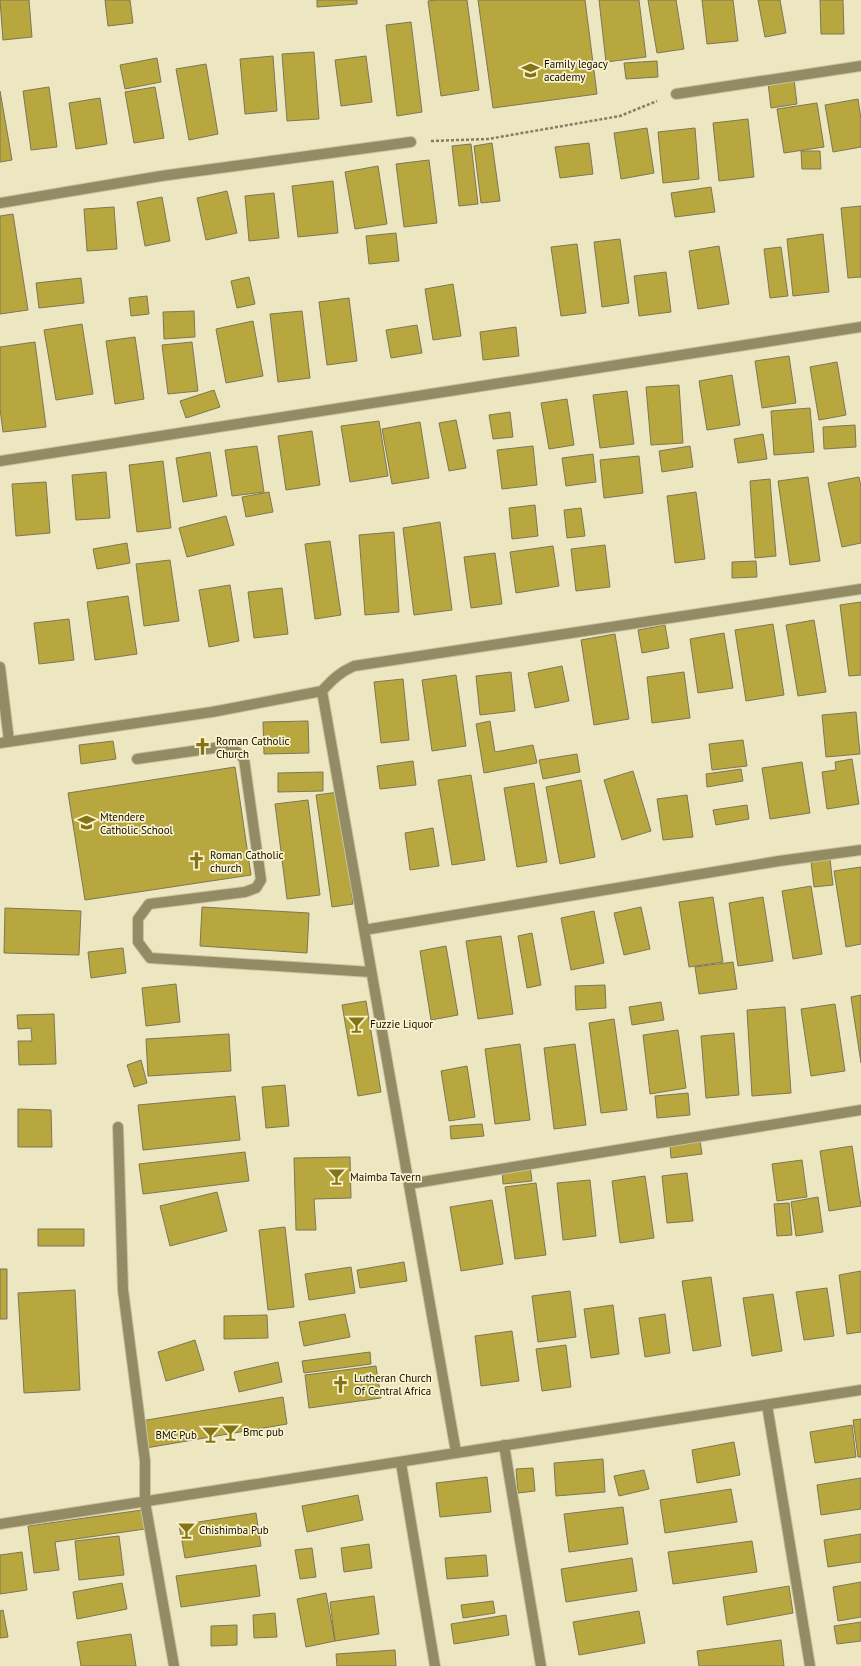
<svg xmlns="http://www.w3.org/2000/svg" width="861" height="1666" viewBox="0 0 861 1666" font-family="'PT Sans',sans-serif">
<rect width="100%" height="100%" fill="#ece6c1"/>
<path fill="#b8a63e" stroke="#7d7756" d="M0,0H29L32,37L3,40Z
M105,0H130L133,23L108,26Z
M317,0H357V4L317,7Z
M436,0H467L479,90L441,96L428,1Z
M478,0H585L597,94L493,108Z
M599,0H639L646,57L606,62Z
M648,0H676L684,49L657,53Z
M702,0H733L738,41L707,44Z
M758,0H780L786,33L765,37Z
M820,0H843L844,34H821Z
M411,22L422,112L397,116L386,25Z
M314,52L319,119L287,121L282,54Z
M273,56L277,111L245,114L240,59Z
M366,56L372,102L341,106L335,60Z
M157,58L161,82L125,89L120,65Z
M657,61L658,77L626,79L624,63Z
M206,64L218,134L189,140L176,69Z
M794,79L797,104L771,108L768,83Z
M49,87L57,147L31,150L23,91Z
M155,87L164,138L134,143L125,92Z
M0,91L12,160L0,162Z
M100,98L107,144L76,149L69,103Z
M858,99L861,119V147L833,152L825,105Z
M817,103L824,147L784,153L777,109Z
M748,119L754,177L719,181L713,123Z
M647,128L654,173L621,179L614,133Z
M695,128L699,179L663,183L658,132Z
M492,143L500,201L481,203L474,146Z
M589,143L593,174L560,178L555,147Z
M471,144L478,204L459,206L452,146Z
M801,151H820L821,169H802Z
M429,160L437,223L404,227L396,164Z
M378,166L387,224L355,229L345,172Z
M333,181L338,233L298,237L292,186Z
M711,187L715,212L675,217L671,193Z
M227,191L237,233L206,240L197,198Z
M274,193L279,238L249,241L245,196Z
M162,197L170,241L145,246L137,202Z
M861,206V277L848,278L841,208Z
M114,207L117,249L87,251L84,209Z
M13,214L28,310L0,314V216Z
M396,233L399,261L369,264L366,236Z
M823,234L829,292L793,296L787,239Z
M620,239L629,303L602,307L594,242Z
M577,244L586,313L561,316L551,247Z
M719,246L729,304L698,309L689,251Z
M781,247L788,296L770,298L764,249Z
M666,272L671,312L639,316L634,276Z
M249,277L255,304L237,308L231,281Z
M81,278L84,303L39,308L36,283Z
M453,284L461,336L433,340L425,289Z
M147,296L149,314L131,316L129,298Z
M349,298L357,361L327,365L319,302Z
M194,311L195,337L164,339L163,312Z
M302,311L310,378L278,382L270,314Z
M253,321L263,376L226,383L216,329Z
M82,324L93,394L56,400L44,330Z
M417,325L422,353L391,358L386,330Z
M516,327L519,356L483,360L480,332Z
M135,337L144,399L115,404L106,341Z
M35,342L46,427L3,432L0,409V347Z
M192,342L198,391L168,394L162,345Z
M789,356L796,403L762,408L755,361Z
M837,362L846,415L819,420L810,367Z
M732,375L740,425L707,430L699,381Z
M679,385L683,443L651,445L646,387Z
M214,390L220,407L186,418L180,401Z
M627,391L634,444L600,448L593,395Z
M567,399L574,445L549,449L541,403Z
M810,408L814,452L774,455L771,411Z
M510,412L513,437L493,439L489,415Z
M456,420L466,468L449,471L439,423Z
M379,421L388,476L350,482L341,426Z
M420,422L429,478L392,484L382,429Z
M855,425L856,447L824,449L823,427Z
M312,431L320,485L286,490L278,436Z
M763,434L767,459L738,463L734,439Z
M257,446L264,492L232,496L225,450Z
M533,446L537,485L502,489L497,450Z
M690,446L693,467L662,472L659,451Z
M210,452L217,496L183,502L176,458Z
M593,454L596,482L566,486L562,458Z
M639,456L643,493L604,498L600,460Z
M163,461L171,528L137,532L129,465Z
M106,472L110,518L76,520L72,475Z
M808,477L820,561L790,565L778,481Z
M859,477L861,487V543L842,547L828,483Z
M770,479L776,556L755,558L750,481Z
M46,482L50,533L16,536L12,484Z
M269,492L273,512L246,517L242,497Z
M696,492L705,559L675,563L667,496Z
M535,505L538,536L512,539L509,508Z
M581,508L585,536L567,538L564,510Z
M226,516L234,545L187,557L179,528Z
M440,522L452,610L414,615L403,528Z
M394,532L399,612L365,615L359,535Z
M330,541L341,615L315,619L305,544Z
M127,543L130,563L97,569L93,549Z
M605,545L610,587L576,591L571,549Z
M553,546L559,586L516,593L510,552Z
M495,553L502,604L471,608L464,557Z
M170,560L179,621L144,626L136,564Z
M756,561L757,577L732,578V562Z
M230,585L239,641L209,647L199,590Z
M282,588L288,634L254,638L248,592Z
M128,596L137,654L95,660L87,602Z
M861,602V675L849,676L840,605Z
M69,619L74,660L39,664L34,623Z
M814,620L826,692L798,696L786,625Z
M773,624L784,695L746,701L735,630Z
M665,625L669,648L642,653L638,630Z
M724,633L733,688L698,693L690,639Z
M615,634L629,719L594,725L581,640Z
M562,666L569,701L535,708L528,673Z
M511,672L515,711L480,715L476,676Z
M684,672L690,718L652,723L647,677Z
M456,675L466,746L432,751L422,680Z
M403,679L409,740L381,743L374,682Z
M856,712L860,754L826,757L822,715Z
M308,721L309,753L264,754L263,722Z
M490,721L495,752L533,745L537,763L484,773L476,724Z
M743,740L747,766L712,770L709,744Z
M113,741L116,759L81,764L79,745Z
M577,754L580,772L543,779L539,760Z
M852,759L859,804L827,809L822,772L836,770L835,762Z
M413,761L416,785L380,789L377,766Z
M802,762L810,813L770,819L762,768Z
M235,767L251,875L85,900L68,793Z
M741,769L743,781L707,787L706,774Z
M633,771L651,831L622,840L604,780Z
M323,772V791L278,792V773Z
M471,775L485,860L452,865L438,780Z
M581,780L595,857L560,864L546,787Z
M534,783L547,862L517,867L504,788Z
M339,792L353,904L332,907L316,795Z
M687,795L693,837L663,840L657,799Z
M308,800L320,895L287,899L275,804Z
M747,805L749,819L716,825L713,810Z
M433,828L439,866L410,870L405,833Z
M830,859L833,885L814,887L811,862Z
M861,867V944L846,947L834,871Z
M811,886L822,954L793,959L782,891Z
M713,897L723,962L689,967L679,902Z
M763,897L773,961L738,966L729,903Z
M202,907L309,913L307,953L200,946Z
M641,907L650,949L624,955L614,913Z
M5,908L81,911L79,955L4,953Z
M594,911L604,963L571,970L561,918Z
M532,933L541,985L527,988L518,936Z
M501,936L513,1014L478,1019L466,941Z
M446,946L458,1015L431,1020L420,951Z
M123,948L126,973L91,978L88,952Z
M733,962L737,989L699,994L695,967Z
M176,984L180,1022L146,1026L142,988Z
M605,985L606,1008L576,1010L575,986Z
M861,995V1063L851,997Z
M366,1001L381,1092L358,1096L342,1005Z
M661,1002L664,1020L632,1025L629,1007Z
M835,1004L845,1071L811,1076L801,1009Z
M785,1007L791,1093L752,1096L747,1010Z
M54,1014L56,1064L19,1065L18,1041H32L31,1028L18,1029L17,1015Z
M614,1019L627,1110L601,1113L589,1023Z
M678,1030L686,1088L650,1094L643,1035Z
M734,1033L739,1095L706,1098L701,1036Z
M229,1034L231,1071L148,1076L146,1039Z
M520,1044L530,1120L495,1124L485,1049Z
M575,1044L586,1125L554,1129L544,1048Z
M141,1060L147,1083L134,1087L127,1065Z
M467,1066L475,1117L449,1121L441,1071Z
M285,1085L289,1126L266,1128L262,1087Z
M688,1093L690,1115L657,1118L655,1096Z
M235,1096L240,1140L143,1150L138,1105Z
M18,1109L51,1110L52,1147H18Z
M482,1124L484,1136L451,1139L450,1126Z
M700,1141L702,1154L671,1158L670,1145Z
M852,1146L861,1206L829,1211L820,1151Z
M245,1152L249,1181L143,1194L139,1164Z
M350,1157L351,1198L314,1199L316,1230H296L294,1158Z
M802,1160L807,1197L777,1201L772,1164Z
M530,1165L532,1181L503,1184L502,1169Z
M687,1173L693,1221L667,1223L662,1176Z
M645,1176L654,1238L620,1243L612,1181Z
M590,1180L596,1236L563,1240L557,1183Z
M536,1183L546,1255L515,1259L505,1187Z
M217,1192L227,1231L170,1246L160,1206Z
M818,1197L823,1232L796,1236L791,1202Z
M492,1200L503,1264L461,1271L450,1207Z
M789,1203L792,1235L777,1236L774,1204Z
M285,1227L294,1307L268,1310L259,1230Z
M38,1229H84V1246H38Z
M404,1262L407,1281L360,1288L357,1270Z
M351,1267L355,1293L309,1300L305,1274Z
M0,1269H7V1319H0Z
M861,1271V1332L847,1334L839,1275Z
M711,1277L721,1346L693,1351L682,1281Z
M827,1288L834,1336L804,1340L796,1292Z
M75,1290L80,1390L24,1393L18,1293Z
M570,1291L576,1337L538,1342L532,1296Z
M773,1294L782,1351L752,1356L743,1298Z
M613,1305L619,1354L591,1358L584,1309Z
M345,1314L350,1337L304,1346L299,1322Z
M665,1314L670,1353L645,1357L639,1318Z
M267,1315L268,1338L224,1339V1316Z
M512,1331L519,1381L481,1386L475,1336Z
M195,1340L204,1370L166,1381L158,1352Z
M566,1345L571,1387L542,1391L536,1349Z
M370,1352L371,1364L304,1373L302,1361Z
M278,1362L282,1382L239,1392L234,1372Z
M376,1366L381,1398L309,1408L305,1375Z
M283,1397L287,1424L140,1449L135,1422Z
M861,1419V1457H858L853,1420Z
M852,1425L856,1457L815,1463L810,1432Z
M734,1442L740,1475L697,1483L692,1450Z
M603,1459L605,1492L556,1496L554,1463Z
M533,1468L535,1491L518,1493L516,1469Z
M644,1470L649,1489L619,1496L614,1476Z
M487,1477L491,1512L440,1517L436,1483Z
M861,1478V1509L821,1515L817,1485Z
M731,1489L737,1522L665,1533L660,1500Z
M358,1495L363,1520L307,1532L302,1506Z
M623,1507L628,1544L569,1552L564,1514Z
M142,1510L145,1529L55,1542L59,1570L34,1573L28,1526Z
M256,1513L261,1546L185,1558L179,1525Z
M861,1534V1562L828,1567L824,1540Z
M119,1536L124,1575L79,1580L75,1541Z
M752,1541L757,1572L673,1584L668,1552Z
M369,1544L372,1568L344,1572L341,1548Z
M312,1548L316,1577L300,1579L295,1550Z
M22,1552L27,1590L0,1594V1555Z
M486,1555L488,1576L447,1579L445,1558Z
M632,1558L637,1591L566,1602L561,1569Z
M256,1565L260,1596L181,1607L176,1576Z
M861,1582V1617L838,1621L833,1587Z
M122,1583L127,1609L77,1619L73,1592Z
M789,1586L793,1613L727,1625L723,1597Z
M326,1593L335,1641L306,1647L297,1599Z
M374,1596L379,1634L335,1641L330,1602Z
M493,1601L495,1613L463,1618L461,1605Z
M3,1610L8,1637L0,1638V1611Z
M639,1611L645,1643L579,1655L573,1622Z
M275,1613L277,1637L254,1638L253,1615Z
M506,1615L509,1635L454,1644L451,1624Z
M861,1622V1641L837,1644L834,1626Z
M237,1625V1645L211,1646V1626Z
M131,1634L136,1666H81L77,1642Z
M781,1640L784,1666H699L697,1651Z
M395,1650L396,1666H337L336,1654Z"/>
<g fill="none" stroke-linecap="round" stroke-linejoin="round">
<defs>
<path id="minor" d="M676,94L861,66
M0,203L161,176L411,142
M0,461L861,327
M0,667L9,741
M322,691C332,680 340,672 354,666L861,589
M0,743L212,712L322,691L456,1452
M137,759L221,747L233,748L244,759L261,880L256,888L245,892L149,904L138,919V942L150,958L371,972
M364,930L779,861L861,850
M118,1127L123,1290L145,1461V1502L174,1666
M409,1184L861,1110
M767,1405L810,1666
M504,1445L541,1666
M401,1463L435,1666
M0,1524C287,1480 574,1434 861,1390"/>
</defs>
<use href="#minor" stroke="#c8c3a2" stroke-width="12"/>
<path stroke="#837f67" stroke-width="2.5" stroke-dasharray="3 2" stroke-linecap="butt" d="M431,141L488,139L620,116L657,101"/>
<use href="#minor" stroke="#928b64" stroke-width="10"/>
</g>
<defs>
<symbol id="school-bare" viewBox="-9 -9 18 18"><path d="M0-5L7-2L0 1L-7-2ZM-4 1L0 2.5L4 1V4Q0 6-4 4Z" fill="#837416" stroke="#faf3ce" stroke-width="2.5" paint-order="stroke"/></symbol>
<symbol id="church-bare" viewBox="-9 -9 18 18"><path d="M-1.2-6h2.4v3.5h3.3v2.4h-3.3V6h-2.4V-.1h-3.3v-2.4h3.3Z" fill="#837416" stroke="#faf3ce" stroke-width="2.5" paint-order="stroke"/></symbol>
<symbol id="bar-bare" viewBox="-9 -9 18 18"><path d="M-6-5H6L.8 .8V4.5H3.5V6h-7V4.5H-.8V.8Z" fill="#837416" stroke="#faf3ce" stroke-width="2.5" paint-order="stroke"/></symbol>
</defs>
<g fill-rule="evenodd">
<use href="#school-bare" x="518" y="58" width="25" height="25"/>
<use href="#church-bare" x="190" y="734" width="25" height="25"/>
<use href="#school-bare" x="74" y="810" width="25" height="25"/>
<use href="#church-bare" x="184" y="848" width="25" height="25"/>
<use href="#bar-bare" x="344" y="1012" width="25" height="25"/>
<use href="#bar-bare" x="324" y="1164" width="25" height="25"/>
<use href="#church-bare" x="328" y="1372" width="25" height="25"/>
<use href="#bar-bare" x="218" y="1420" width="25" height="25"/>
<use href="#bar-bare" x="198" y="1422" width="25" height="25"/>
<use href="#bar-bare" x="174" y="1518" width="25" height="25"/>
</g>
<g text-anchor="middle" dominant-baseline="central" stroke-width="3.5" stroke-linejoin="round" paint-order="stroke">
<g font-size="11" fill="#0e0c02" stroke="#faf3ce" text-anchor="start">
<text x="544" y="64">Family legacy<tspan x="544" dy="13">academy</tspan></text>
<text x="216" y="741">Roman Catholic<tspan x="216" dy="13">Church</tspan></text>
<text x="100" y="817">Mtendere<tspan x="100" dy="13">Catholic School</tspan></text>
<text x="210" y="855">Roman Catholic<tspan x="210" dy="13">church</tspan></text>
<text x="370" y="1024">Fuzzie Liquor</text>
<text x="350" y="1177">Maimba Tavern</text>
<text x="354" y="1378">Lutheran Church<tspan x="354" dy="13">Of Central Africa</tspan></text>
<text x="243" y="1432">Bmc pub</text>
<text x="197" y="1435" text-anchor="end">BMC Pub</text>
<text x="199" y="1530">Chishimba Pub</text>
</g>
</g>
</svg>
